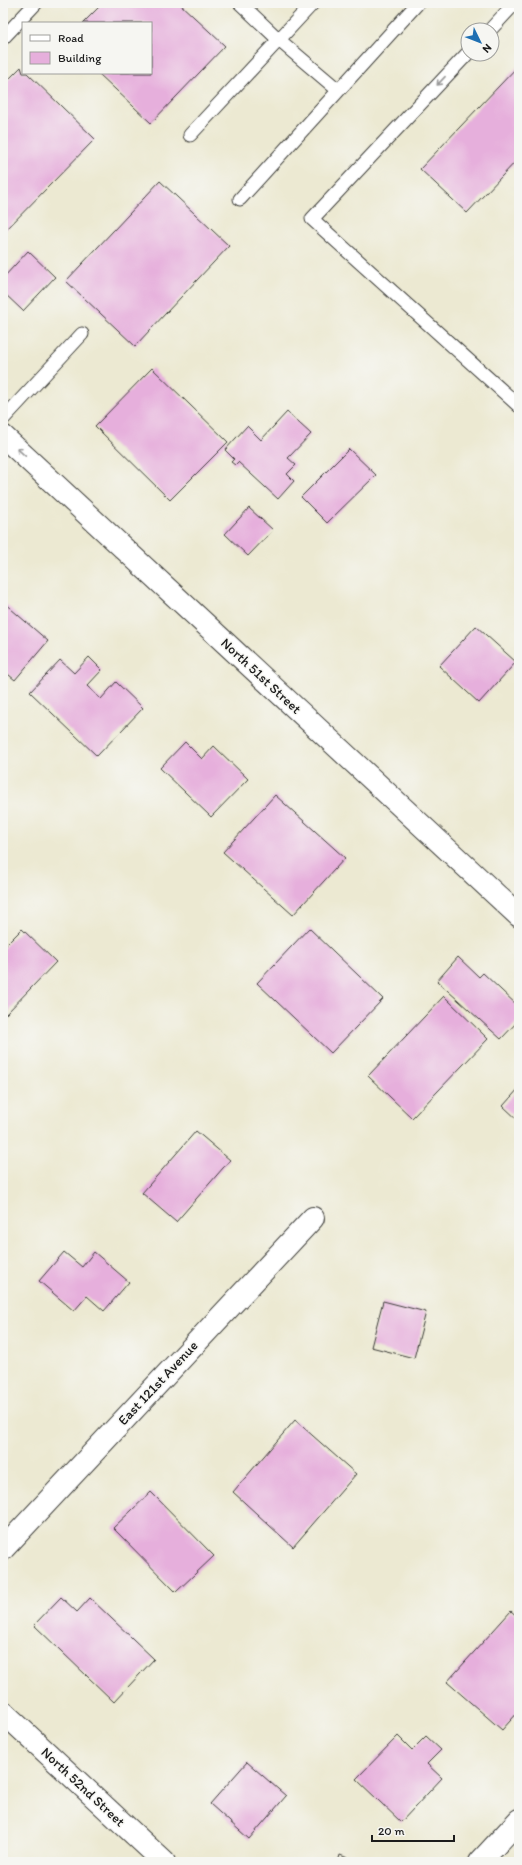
<svg xmlns="http://www.w3.org/2000/svg" width="522" height="1865" viewBox="0 0 522 1865" font-family="Itim,sans-serif">
<rect width="100%" height="100%" fill="#f6f6f2"/>
<filter id="ink" filterUnits="userSpaceOnUse"><feTurbulence type="fractalNoise" baseFrequency=".025" numOctaves="2"/><feDisplacementMap in="SourceGraphic" scale="8" xChannelSelector="R" yChannelSelector="G"/><feConvolveMatrix kernelMatrix="1 2 1 2 8 2 1 2 1" color-interpolation-filters="sRGB"/></filter>
<filter id="wash" filterUnits="userSpaceOnUse"><feTurbulence type="fractalNoise" baseFrequency=".012" numOctaves="4" result="noise"/><feDisplacementMap in="SourceGraphic" scale="16" xChannelSelector="R" yChannelSelector="G"/><feGaussianBlur stdDeviation="0.9" result="paint"/><feColorMatrix in="noise" values="0 0 0 0 0 0 0 0 0 0 0 0 0 0 0 0 0 1.4 0 .05"/><feComposite in="paint" operator="in"/></filter>
<g filter="url(#wash)">
<rect width="100%" height="100%" fill="#ece9d2"/>
<g id="blocks">
<path fill="#e6afdc" d="M103,3H179L225,46L151,123L98,73H151V23H83Z
M519,65V158L467,213L420,169Z
M21,67L23,73H27L95,139L3,233V85Z
M160,181L229,246L135,346L66,281Z
M28,251L55,277L23,311L3,292V278Z
M152,368L228,442L170,500L95,426Z
M287,412L311,434L288,458L296,465L287,474L294,481L278,499L238,462L235,465L231,462L234,459L225,450L247,426L261,440Z
M349,449L376,475L327,523L301,497Z
M249,508L273,530L248,556L225,534Z
M3,602L48,641L15,680L3,670Z
M476,626L516,662L479,703L439,666Z
M89,657L102,670L87,686L101,699L116,682L143,708L97,756L30,692L60,660L74,673Z
M185,742L202,759L214,746L248,779L211,817L160,768Z
M275,795L345,858L293,915L223,852Z
M309,928L383,999L331,1053L257,983Z
M22,929L56,962L6,1014L3,1012V948Z
M458,957L479,977L483,973L519,1007V1020L501,1039L437,981Z
M444,996L488,1039L412,1118L368,1076Z
M519,1088V1121L503,1106Z
M196,1131L230,1160L176,1222L142,1193Z
M64,1252L82,1267L94,1252L129,1282L104,1311L87,1296L74,1311L39,1281Z
M383,1301L426,1312L414,1358L371,1347Z
M295,1420L356,1474L293,1547L233,1492Z
M151,1492L214,1556L176,1592L113,1528Z
M61,1597L77,1612L90,1598L154,1659L114,1702L34,1625Z
M511,1611L519,1618V1711L502,1730L447,1682Z
M398,1736L412,1750L426,1736L441,1750L427,1764L442,1778L401,1822L356,1779Z
M247,1762L286,1796L249,1839L210,1804Z
M340,1855L358,1862H338Z"/>
</g>
</g>
<g filter="url(#ink)">
<use href="#blocks" fill-opacity="0" stroke="#3b3b37" stroke-width="1"/>
<g fill="none" stroke-linecap="round" stroke-linejoin="round">
<defs>
<path id="service" d="M240,3L279,40L338,90
M490,30L515,3
M3,38L36,3
M468,53L312,219L519,406
M190,135L313,3
M240,199L418,3
M3,419L82,334"/>
<path id="minor" d="M3,436L519,916
M3,1549L313,1218
M3,1712L164,1862
M480,1862L519,1820"/>
</defs>
<use href="#service" stroke="#3b3b37" stroke-width="15"/>
<use href="#minor" stroke="#3b3b37" stroke-width="24"/>
<use href="#service" stroke="#fff" stroke-width="13"/>
<use href="#minor" stroke="#fff" stroke-width="22"/>
</g>
<defs><path id="oneway-shaft" d="M-6 0H5M1.5-3L5.5 0L1.5 3" fill="none" stroke-width="1.6" stroke-linecap="round" stroke-linejoin="round"/></defs>
<g stroke="#999">
<use href="#oneway-shaft" transform="translate(441 81) rotate(133)"/>
<use href="#oneway-shaft" transform="translate(21 452) rotate(-137)"/>
</g>
</g>
<g text-anchor="middle" dominant-baseline="central" stroke-width="3" stroke-linejoin="round" paint-order="stroke">
<g font-size="14" fill="#1c1c1c" stroke="#f6f6f2">
<text transform="translate(261 676) rotate(43)">North 51st Street</text>
<text transform="translate(158 1383) rotate(-47)">East 121st Avenue</text>
<text transform="translate(83 1787) rotate(43)">North 52nd Street</text>
</g>
</g>
<rect width="522" height="1865" fill="none" stroke="#f6f6f2" stroke-width="16"/>
<rect x="22" y="22" width="130" height="52" fill="#f6f6f2" stroke="#9f9f9c"/>
<rect x="30" y="35" width="20" height="6" fill="#ffffff" stroke="#9f9f9c"/>
<text x="58" y="42" font-size="12" fill="#1c1c1c">Road</text>
<rect x="30" y="52" width="20" height="12" fill="#e6afdc" stroke="#9f9f9c"/>
<text x="58" y="62" font-size="12" fill="#1c1c1c">Building</text>
<g transform="translate(480 42) rotate(133)"><circle r="19" fill="#f6f6f2" stroke="#9f9f9c"/>
<path d="M0-3L7 15L0 10L-7 15Z" fill="#1f6fb2"/>
<text y="-6" font-size="11" font-weight="bold" text-anchor="middle" fill="#1c1c1c">N</text>
</g>
<path d="M372 1835v6h82v-6" fill="none" stroke="#1c1c1c" stroke-width="2"/>
<text x="378" y="1835" font-size="12" fill="#1c1c1c" stroke="#f6f6f2" stroke-width="3" paint-order="stroke">20 m</text>
</svg>
